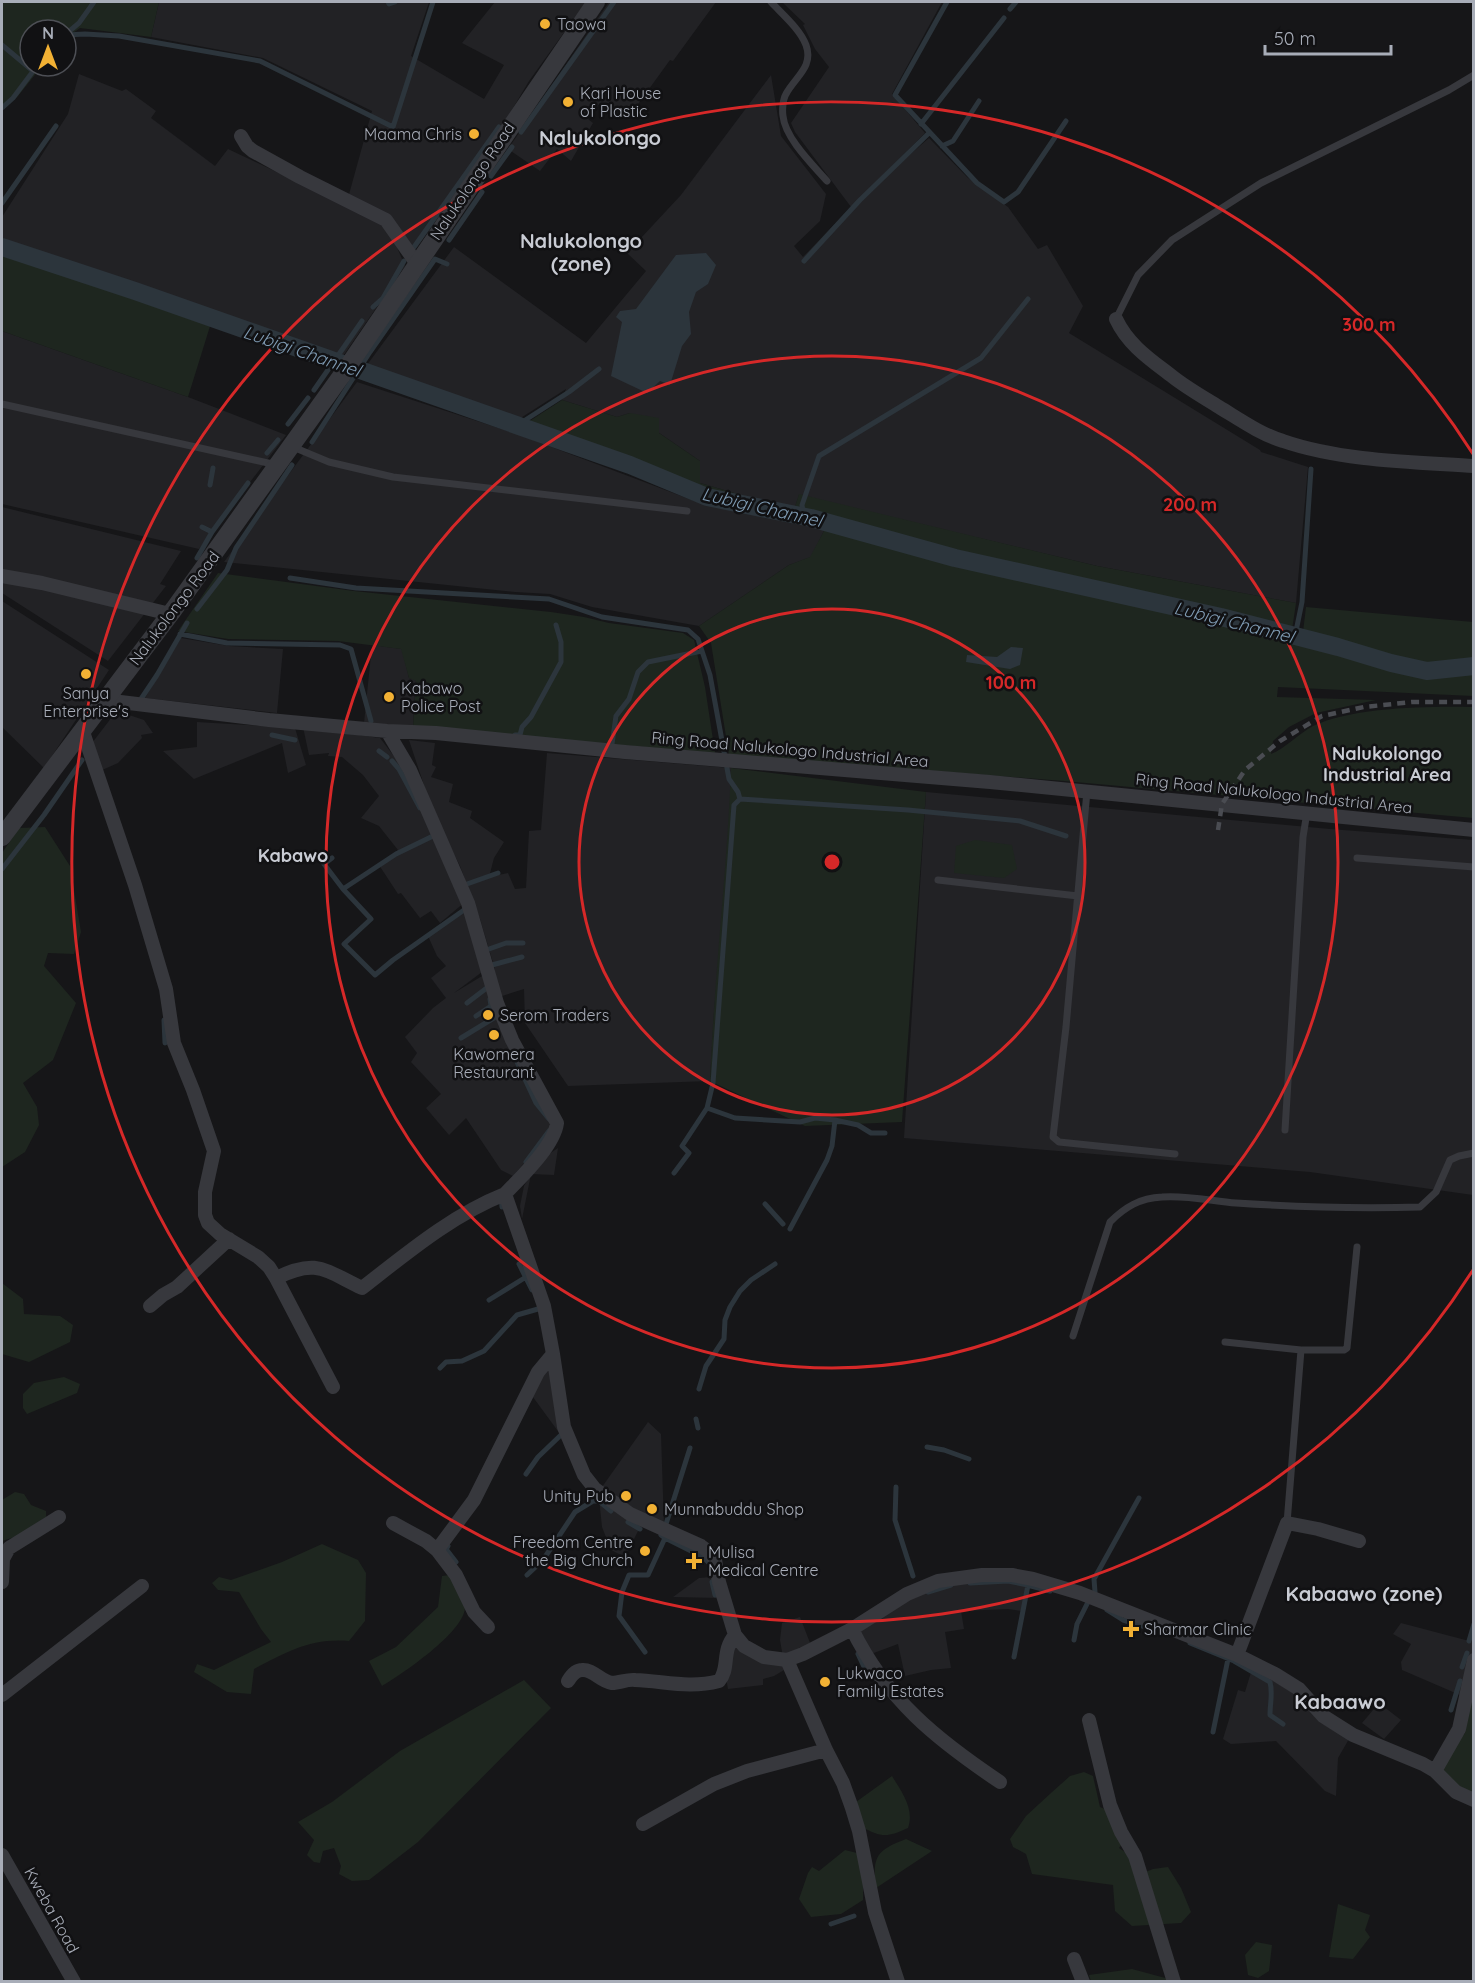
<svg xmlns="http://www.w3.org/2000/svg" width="1475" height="1983" viewBox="0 0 1475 1983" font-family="Quicksand,sans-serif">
<rect width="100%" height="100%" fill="#161618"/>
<path fill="#222225" d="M159,2H429L411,56L484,99L504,65L462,43L495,2H586L529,81L497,135L413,253L392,220L348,198L372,111L263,58L151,37Z
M609,2H716L673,61L670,60L628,118L600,103L588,119L593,123L571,161L557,149L540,171L508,149Z
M782,2H942L892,94L925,133L861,197L929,138L967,177L1008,207L1038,249L1047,245L1083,306L1069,333L1260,450L1261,452L1308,467L1296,603L1097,566L799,495L794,510L785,508L700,483V461L630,413L617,417L562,400L566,389L516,421L364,369L454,247L586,343L646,271L627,253L681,195L771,75L781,136L826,194L820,221L794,246L803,257L851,207L795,132L791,123L829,67L815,49L803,25L805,24Z
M79,74L122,91L126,89L156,111L151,118L215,166L228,149L387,224L405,266L341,359L2,243V217L68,114Z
M2,331L188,397L286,435L199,549L2,504Z
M357,382L517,434L697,502L825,529L811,557L789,565L699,626L592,607L550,594L515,592L224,562Z
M2,507L181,551L160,584L166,586L108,661L2,593Z
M2,601L109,670L44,768L2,727Z
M181,638L229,646L283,649L277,713L145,698Z
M372,645L402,649L409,678L416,680L413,727L364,723Z
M115,713L126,714L144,720L153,733L141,735L142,738L118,763L100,771L92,743Z
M197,722L295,728L306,765L288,773L282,743L194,779L163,751L197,747Z
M303,727L380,738L397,760L410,780L465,902L440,923L431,911L420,918L401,893L398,894L379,865L398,850L379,826L361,818L379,796L363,775L342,757L328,756L329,753L309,755Z
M409,740L435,743L432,765L436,767L431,777L453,784L449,802L472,811L470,818L504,842L494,858L489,877L508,873L515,889L526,888L529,831L541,830L547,753L731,768L729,833L714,1013L710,1081L568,1086L525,1023L524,989L499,997L494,966L480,919L460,866L433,812Z
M926,792L1330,829L1473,840V1195L1310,1172L904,1138Z
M466,908L486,969L454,993L487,973L518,1066L555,1123L537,1148L513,1176L501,1170L466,1118L449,1135L426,1108L441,1094L411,1062L417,1053L405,1037L433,1008L446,998L431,978L446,966L437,956L428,936Z
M558,1148L554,1175L531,1174L522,1219L520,1206L524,1186L531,1174L540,1160Z
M551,1368L563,1438L530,1393L544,1369Z
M648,1422L661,1434L664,1526L637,1511L602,1487Z
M599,1498L641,1525L625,1557L611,1550L602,1527Z
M712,1577L720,1598L673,1597L699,1578Z
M1000,1577L1029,1584L1022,1611L1008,1609L961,1611L964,1629L945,1632L951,1668L931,1670L905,1676L898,1644L871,1654L859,1632L919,1592L955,1583Z
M800,1617L812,1648L783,1657L780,1640L782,1623Z
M1401,1623L1473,1642V1652L1460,1695L1402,1670L1401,1662L1411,1644L1393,1634Z
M734,1642L752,1656L772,1665H783L784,1670L774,1676L763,1679V1685L728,1689L726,1678Z
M1252,1669L1297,1694L1318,1721L1349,1739L1338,1758L1336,1796L1325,1791L1276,1741L1231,1744L1223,1739L1238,1690L1245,1692Z
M1379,1703L1401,1720L1384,1739L1362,1723Z"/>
<path fill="#1e261f" d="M2,2H159L151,37L80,28L66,38V30H30V66H42L18,96L2,110Z
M2,251L211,323L188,397L2,331Z
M562,400L617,417L630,413L659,418V433L700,461V483L785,508L712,495L634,462L525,424Z
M799,494L1097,566L1296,603L1292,630L1142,594L1005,565L794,510Z
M825,529L960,566L1283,636L1423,674L1473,669V696L1278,687L1277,697L1376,700L1316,713L1289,727L1273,741L1271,754C1286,748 1298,734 1313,726C1353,707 1429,706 1473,707V818L1064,781L729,755L711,643L699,626L789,565L810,557Z
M218,573L354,591L551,612L584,617L609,623L683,633L694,640L705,687L715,753L413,727L416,681L409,678L401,649L338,641L228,639L178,631Z
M1306,607L1473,622V662L1426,666L1394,659L1303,632Z
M731,768L926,792L902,1122L805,1126L710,1081C714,976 727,873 731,768Z
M45,827L70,866L81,932L74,954L48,953L44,966L76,1003L53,1060L23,1083L37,1107L39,1125L25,1152L2,1167V853L19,828Z
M975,840L1012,845L1017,869L1004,878L954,873L956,846Z
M2,1283L23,1299L24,1314L60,1316L73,1325L70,1342L29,1362L2,1354Z
M64,1377L80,1384L77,1393L27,1414L23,1408V1394L34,1383Z
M15,1492L24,1494L31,1505L46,1511V1517L18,1536L2,1541V1500Z
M322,1544L358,1560L366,1573L365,1621L349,1641C310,1638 287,1652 254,1669L251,1694L227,1692L194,1672L197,1664L214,1670L271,1642L261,1629L239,1592L218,1590L212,1583L219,1577L231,1580L282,1562Z
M450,1575C457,1585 466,1595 465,1608C463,1633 402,1674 382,1686L369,1661L396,1647L438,1607L442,1576Z
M524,1680L551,1708L418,1842L369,1880L352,1881L339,1874L341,1866L334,1848L323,1851L320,1863L314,1862L307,1855L314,1840L298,1822L332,1802L400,1751Z
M1472,1690L1474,1696L1473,1796L1457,1788L1439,1767L1465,1733Z
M1084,1772L1093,1776L1100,1807L1117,1814L1128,1836L1119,1848L1131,1856L1135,1876L1153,1869L1168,1867L1181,1888L1191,1912L1181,1923L1132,1926L1115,1911L1113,1885L1032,1874L1026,1854L1013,1847L1010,1839L1026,1816L1051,1793L1070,1776Z
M892,1776C901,1791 915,1809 908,1828C888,1837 882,1838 862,1827L856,1802Z
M906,1839L932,1851L876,1888C872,1856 877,1850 906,1839Z
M845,1850L857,1853L863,1874V1900L841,1914L811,1917L799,1899L808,1873L812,1867L819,1871Z
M1338,1904L1370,1915L1365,1930L1370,1937L1353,1959L1329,1957Z
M1256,1942L1272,1945L1269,1971L1258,1978L1248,1975L1245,1955Z
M1132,1969L1169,1979V1981H1091L1089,1975Z"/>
<path fill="#2c353c" d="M706,253L716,265L708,284L696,292L689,312L691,334L682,346L670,385L660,381L647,393L611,376L622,322L616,317L620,311L636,309L676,255Z
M1011,647L1023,648L1020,665L1010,669L966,662L967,655L997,657Z"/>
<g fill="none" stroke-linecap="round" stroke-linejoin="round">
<path stroke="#2c353c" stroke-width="5" d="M388,2L389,4L395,2
M947,2L895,95L977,183L1004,202L1018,192L1066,121
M1010,9L1016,2
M66,34L79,23L94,2
M66,35L85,34L119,36L260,61L393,127L433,2
M2,45L33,71
M2,108L13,98L37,66
M921,124L1004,18
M521,132L614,2
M942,146L953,141L979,101
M491,176L512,147
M2,203L56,126
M449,240L482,192
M414,247L499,127
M804,261L860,200L929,133
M373,307L383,298L404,261
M314,390L362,321
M288,424L308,398
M516,426L569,392L599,369
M312,442L370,352L435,259L447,264
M267,453L278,440
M210,485L213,468
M804,517L802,505L819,456L981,358L1028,299
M202,527L212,532L248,483
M197,558L212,532
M290,578L356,588L549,599L602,617L688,630L698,639L710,675L729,779L738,792L740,799L908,810L1020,821L1066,836
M197,609L227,570L236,548L292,465
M180,634L227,643L340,645L351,649L371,721
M1295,636L1302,602L1311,469
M139,702L157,675L187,623
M272,735L295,740
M515,735H520L522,727L531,717L561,662V642L556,625
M612,744L616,716L629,699L638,672L648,662L702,651
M379,751L387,757
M392,761L399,769L420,808
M433,836L396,854L343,889L371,919L344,944L375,975L393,960L464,910
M332,858L324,864L343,889
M2,869L44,815L82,760
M467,884L498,873
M489,949L506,943H523
M492,965L522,957
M467,1003L488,987
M476,1016L491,1006L490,999
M164,1020L165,1043
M461,1038L497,1016
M517,1062L536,1103L549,1119
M707,1108L735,1118L800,1122L815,1118L835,1120L832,1146L827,1160L790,1229
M835,1120L858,1125L871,1133H885
M526,1162L549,1131
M674,1173L689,1153L682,1146L707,1108L713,1083L734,805L740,799
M501,1196L502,1207
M765,1204L783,1224
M519,1264L532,1290
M489,1300L526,1277
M440,1368L446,1362L462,1361L484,1351L517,1315L538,1309
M699,1389L706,1366L724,1339L725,1320L730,1307L740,1291L751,1280L775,1264
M696,1419L698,1428
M927,1447L944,1450L969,1459
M526,1474L538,1457L563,1433
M896,1487L895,1520L913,1576
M628,1522L640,1529
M666,1524L690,1448
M665,1538L703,1557L709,1563
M448,1546L446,1549L456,1562
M527,1575L543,1560L575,1512L593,1501H599L611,1511
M712,1582L715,1595
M970,1583L1008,1581L1028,1585L1014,1657
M1031,1586L1050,1591
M928,1592L951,1585
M1095,1592L1094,1579L1139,1498
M1107,1610L1123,1620L1162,1632
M1074,1640L1077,1624L1088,1602
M1469,1641L1474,1624
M1190,1643L1234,1661L1270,1682C1273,1693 1270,1703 1270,1715L1283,1724
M645,1652L619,1616L622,1592L629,1575H648L665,1538L661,1535
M858,1654L866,1671L875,1678
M1462,1667L1467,1653
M1451,1710L1460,1681
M1213,1732L1228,1659
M831,1924L854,1916"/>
<path stroke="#2c353c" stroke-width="18" d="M2,247L135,291L630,465L707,497L811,518L955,558L1221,617L1338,647L1391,663L1427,671L1474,666"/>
<path stroke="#37383d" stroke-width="7" d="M771,2C782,14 800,29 806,45C814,67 795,77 786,94C783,99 782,110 783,116C785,138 813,165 827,181
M1116,319L1138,275L1172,240L1261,183L1449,90L1474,75
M2,404L277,465
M293,447L329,462L393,477L687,511
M1087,791L1066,1027L1053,1137L1059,1142L1175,1154
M1357,858L1474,867
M938,880L1078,896
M1285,1130L1303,837L1307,812
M1073,1336L1110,1222C1125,1207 1140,1198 1162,1197C1186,1195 1212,1201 1236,1203C1297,1207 1359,1209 1420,1207L1436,1192L1450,1160L1459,1156L1474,1153
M1225,1342L1301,1350H1344L1347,1348L1357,1247
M1287,1523L1301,1350"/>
<path stroke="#37383d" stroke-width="14" d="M241,136L247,146L253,151L300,177L386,220L417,264
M1116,319C1128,345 1151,360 1173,377C1187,388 1203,397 1219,407C1239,419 1260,434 1283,441C1341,461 1413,462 1474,466
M2,576L42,583L170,614
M104,700L269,720L387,731L436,733L625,752L990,782L1474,830
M82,729L135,885L166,989L174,1043L193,1090L214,1151L205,1192V1215L208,1223L220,1234L258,1257L269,1267L276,1278C317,1258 324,1270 362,1288C407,1253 452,1215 505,1194
M387,731L410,770L468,903L497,1003L512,1040L557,1123C554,1146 521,1177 505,1194L544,1306L553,1354L564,1427L584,1475L595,1489L630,1514L701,1546L709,1552L715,1560L719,1582L735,1635L744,1646L764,1657L787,1660L803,1654L852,1629L907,1594L938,1581L982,1575H1012L1033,1579L1080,1593L1156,1623L1237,1655L1275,1674L1299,1689L1323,1716L1353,1735L1423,1764L1435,1771L1456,1792L1474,1800
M276,1278L333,1387
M150,1306L163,1295L177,1287L229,1239
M393,1523L426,1541L437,1550L456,1575L474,1612L488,1627
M437,1550L474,1500L538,1372L553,1354
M2,1582L3,1559L9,1548L59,1517
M852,1629C887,1700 936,1739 1000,1782
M1237,1655L1287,1523L1318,1529L1359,1541
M787,1660L826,1750L843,1783L852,1808L859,1831L875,1912L898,1982
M568,1681C571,1676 575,1670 582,1670C593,1669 600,1681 612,1683C620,1683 627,1679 635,1680C664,1681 689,1689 719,1681C730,1669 721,1651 735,1635
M2,1695L142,1586
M1089,1720L1110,1805L1121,1832L1135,1856L1174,1982
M1435,1771L1459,1729L1474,1660
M643,1824L714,1784L747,1771L826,1750
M2,1855L74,1982
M1074,1959L1083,1982"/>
<path stroke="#37383d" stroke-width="18" d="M2,837L174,609L342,375L596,2"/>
<path stroke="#4a4c52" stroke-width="4.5" stroke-dasharray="8 6" stroke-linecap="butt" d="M1218,830L1222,804L1245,770L1280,741L1322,716L1364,707L1412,702H1474"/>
</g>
<g fill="none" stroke="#d62828" stroke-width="3">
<circle cx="832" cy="862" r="253"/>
<circle cx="832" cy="862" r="506"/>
<path d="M1473 1270A760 760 0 1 1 1473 454"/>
</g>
<g fill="#f2b134" stroke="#111113" stroke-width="2">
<circle cx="545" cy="24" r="6"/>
<circle cx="568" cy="102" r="6"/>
<circle cx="474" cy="134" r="6"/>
<circle cx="86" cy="674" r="6"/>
<circle cx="389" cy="697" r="6"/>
<circle cx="488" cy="1015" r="6"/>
<circle cx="494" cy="1035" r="6"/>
<circle cx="626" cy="1496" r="6"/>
<circle cx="652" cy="1509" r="6"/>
<circle cx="645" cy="1551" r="6"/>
<path d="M691 1552h6v6h6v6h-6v6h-6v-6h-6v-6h6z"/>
<path d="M1128 1620h6v6h6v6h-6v6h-6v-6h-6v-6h6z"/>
<circle cx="825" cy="1682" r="6"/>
</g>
<g text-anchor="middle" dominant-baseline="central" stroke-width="5" stroke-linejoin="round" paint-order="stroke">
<g font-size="16" fill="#a8adb8" stroke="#111113" text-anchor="start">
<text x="557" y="24">Taowa</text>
<text x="580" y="93">Kari House<tspan x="580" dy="18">of Plastic</tspan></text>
<text x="462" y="134" text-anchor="end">Maama Chris</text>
<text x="401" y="688">Kabawo<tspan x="401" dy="18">Police Post</tspan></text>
<text x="86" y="693" text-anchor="middle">Sanya<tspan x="86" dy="18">Enterprise's</tspan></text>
<text x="500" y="1015">Serom Traders</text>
<text x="494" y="1054" text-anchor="middle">Kawomera<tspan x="494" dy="18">Restaurant</tspan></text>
<text x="614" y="1496" text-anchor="end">Unity Pub</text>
<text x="664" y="1509">Munnabuddu Shop</text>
<text x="633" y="1542" text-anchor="end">Freedom Centre<tspan x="633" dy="18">the Big Church</tspan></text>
<text x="708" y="1552">Mulisa<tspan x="708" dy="18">Medical Centre</tspan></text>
<text x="1144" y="1629">Sharmar Clinic</text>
<text x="837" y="1673">Lukwaco<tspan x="837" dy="18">Family Estates</tspan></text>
</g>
<g font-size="16" fill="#a8adb8" stroke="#111113">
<text transform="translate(472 181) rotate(-56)">Nalukolongo Road</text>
<text transform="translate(174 608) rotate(-53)">Nalukolongo Road</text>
<text transform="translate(790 749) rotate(5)">Ring Road Nalukologo Industrial Area</text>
<text transform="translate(1274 793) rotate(6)">Ring Road Nalukologo Industrial Area</text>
<text transform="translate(52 1910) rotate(61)">Kweba Road</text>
</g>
<g font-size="18" font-style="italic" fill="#7f9bb3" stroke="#111113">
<text transform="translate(302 351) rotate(19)">Lubigi Channel</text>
<text transform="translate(762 507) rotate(13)">Lubigi Channel</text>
<text transform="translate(1234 622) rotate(14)">Lubigi Channel</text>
</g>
<g font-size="18" font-weight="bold" fill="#c9ccd4" stroke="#111113">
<text x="1387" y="753">Nalukolongo<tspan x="1387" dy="21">Industrial Area</tspan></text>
<text x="293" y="855">Kabawo</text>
</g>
<g font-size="20" font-weight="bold" fill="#c9ccd4" stroke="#111113">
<text x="600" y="137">Nalukolongo</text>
<text x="581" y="240">Nalukolongo<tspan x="581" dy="23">(zone)</tspan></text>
<text x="1364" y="1593">Kabaawo (zone)</text>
<text x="1340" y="1701">Kabaawo</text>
</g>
</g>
<circle cx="832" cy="862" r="9" fill="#d62828" stroke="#111113" stroke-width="3"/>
<g font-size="18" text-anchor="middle" font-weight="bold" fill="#d62828" stroke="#111113" stroke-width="5" stroke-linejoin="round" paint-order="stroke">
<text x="1369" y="331">300 m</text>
<text x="1190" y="511">200 m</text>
<text x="1011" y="689">100 m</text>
</g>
<rect width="1475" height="1983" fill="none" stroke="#a8adb8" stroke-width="6"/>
<g transform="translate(48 48)"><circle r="28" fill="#111113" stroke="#4d4f55" stroke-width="1.5"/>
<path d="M0-4.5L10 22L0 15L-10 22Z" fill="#f2b134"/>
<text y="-9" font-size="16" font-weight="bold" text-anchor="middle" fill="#a8adb8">N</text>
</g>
<path d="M1265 45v9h126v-9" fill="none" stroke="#a8adb8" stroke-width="3"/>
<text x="1274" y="45" font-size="18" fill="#a8adb8" stroke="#111113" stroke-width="4.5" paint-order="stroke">50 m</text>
</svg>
